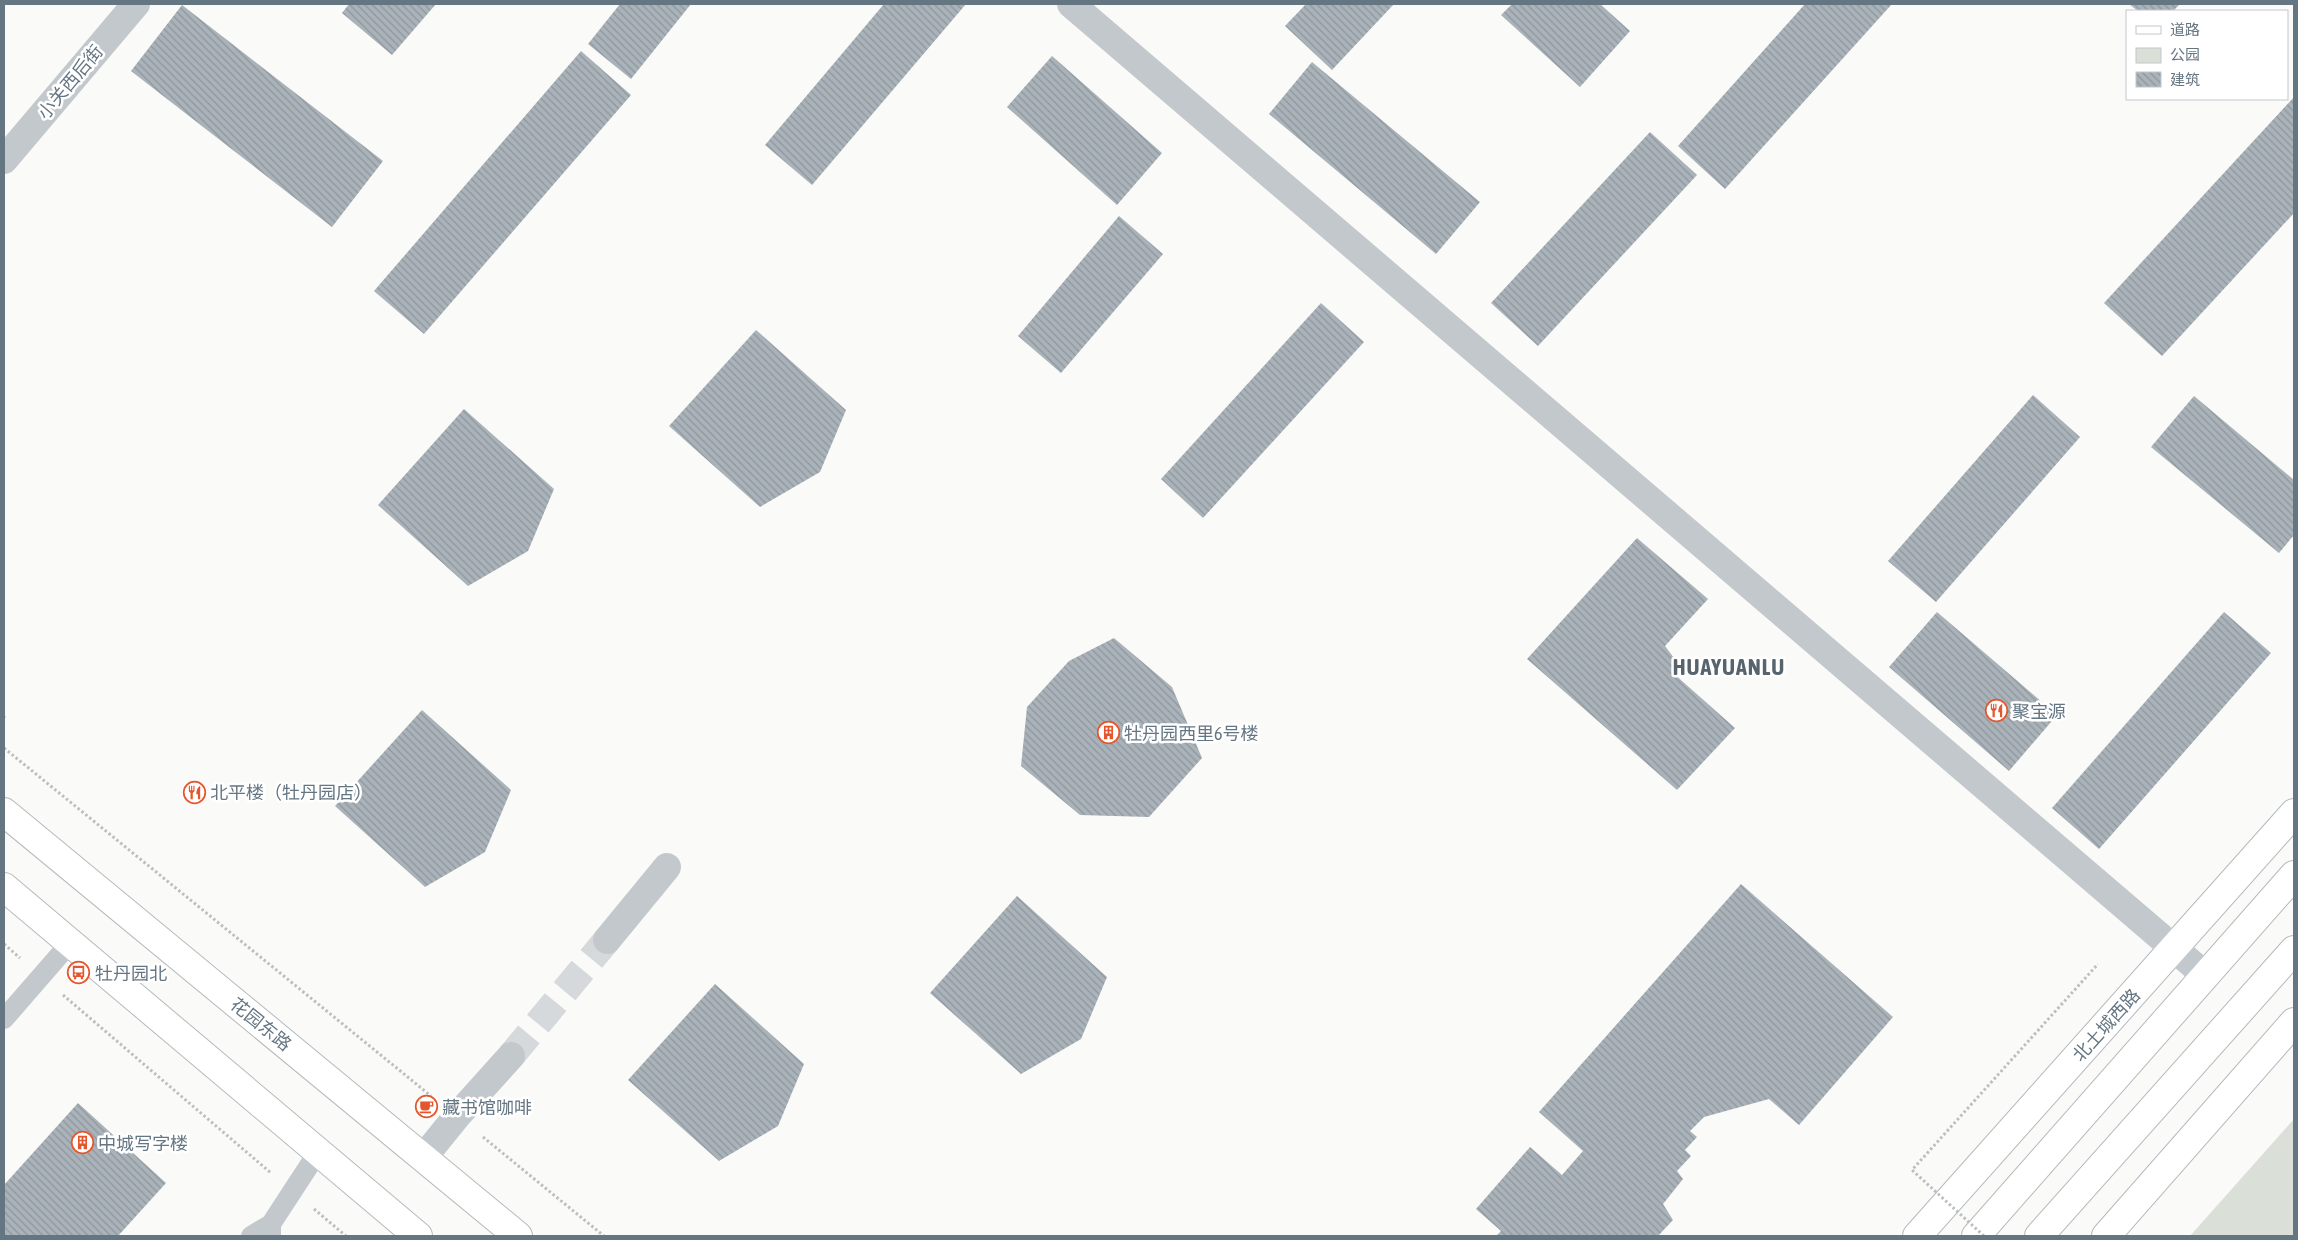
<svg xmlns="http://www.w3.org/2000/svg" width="2298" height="1240" viewBox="0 0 2298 1240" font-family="'Asap Condensed','Noto Sans SC',sans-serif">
<defs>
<pattern id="building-back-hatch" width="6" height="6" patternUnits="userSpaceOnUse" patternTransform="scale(1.25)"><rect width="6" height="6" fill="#aab3b9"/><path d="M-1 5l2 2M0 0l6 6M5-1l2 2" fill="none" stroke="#8e969c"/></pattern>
</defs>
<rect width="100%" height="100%" fill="#fafaf8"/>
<path fill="#dadfd7" d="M2294,1119V1236H2190Z"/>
<path fill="url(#building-back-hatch)" d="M349,4H436L392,55L342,13Z
M620,4H691L631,79L588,44Z
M884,4H966L812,185L765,145Z
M1306,4H1394L1332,70L1285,26Z
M1512,4H1600L1630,31L1580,87L1501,15Z
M1805,4H1892L1725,189L1678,146Z
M2129,4H2180L2173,11H2138Z
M182,5L383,161L332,227L131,71Z
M581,51L631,95L424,334L374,291Z
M1052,56L1162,153L1117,205L1007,107Z
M1312,62L1480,202L1436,254L1269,114Z
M2294,97V213L2162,356L2104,303Z
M1650,132L1697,175L1538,346L1491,303Z
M1119,216L1163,254L1061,373L1018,336Z
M1321,303L1364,342L1203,518L1161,479Z
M756,330L846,410L820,472L760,507L669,426Z
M2033,395L2080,437L1936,602L1888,561Z
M2194,396L2294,480V535L2279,553L2151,447Z
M464,409L554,489L528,551L468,586L378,505Z
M1637,538L1708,599L1665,646L1674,658L1673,673L1735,728L1677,790L1527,659Z
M1937,612L2057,715L2009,771L1889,667Z
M2224,612L2271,653L2099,849L2052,808Z
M1114,638L1172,687L1202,758L1149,817L1080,815L1021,766L1027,707L1069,661Z
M422,710L511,790L485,852L425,887L335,806Z
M1741,884L1893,1017L1799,1125L1769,1099L1704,1117L1690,1131L1697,1137L1685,1150L1691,1156L1677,1171L1683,1179L1663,1204L1673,1220L1658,1236H1496L1501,1231L1476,1209L1530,1147L1562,1175L1583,1151L1539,1112Z
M1017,896L1107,977L1081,1039L1021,1074L930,993Z
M715,984L804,1064L778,1126L719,1161L628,1080Z
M78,1103L166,1183L118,1236H4V1185Z"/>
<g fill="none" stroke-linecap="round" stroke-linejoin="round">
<path stroke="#d5d9db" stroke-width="28" stroke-dasharray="28 14" stroke-linecap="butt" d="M511,1056L607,940"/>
<defs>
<path id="secondary" d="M1917,1236L2294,813
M2106,1236L2294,1022"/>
<path id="primary" d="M4,812L518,1236
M4,887L418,1236
M1976,1236L2294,875
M2039,1236L2294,950"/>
</defs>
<use href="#secondary" stroke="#b3babf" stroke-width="30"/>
<use href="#primary" stroke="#b5babe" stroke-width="30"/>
<path stroke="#bbbfc2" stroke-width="3" stroke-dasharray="2.5 2.5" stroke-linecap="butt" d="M4,717L5,718
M4,748L431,1096
M4,944L20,958
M63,995L271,1173
M483,1137L604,1236
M314,1209L346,1236"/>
<path stroke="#c3c8cc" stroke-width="20" d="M4,1019L70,943
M251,1236L271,1224
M271,1236V1224L318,1152"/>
<path stroke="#c3c8cc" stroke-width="28" d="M1071,4L2205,975
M4,160L136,4
M607,940L667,867
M423,1158L457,1116L511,1056"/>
<use href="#secondary" stroke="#fff" stroke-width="28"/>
<use href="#primary" stroke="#fff" stroke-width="28"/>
<path stroke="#bbbfc2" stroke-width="3" stroke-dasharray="2.5 2.5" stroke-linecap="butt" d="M1984,1236L1912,1170L2098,964"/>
</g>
<defs>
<symbol id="restaurant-ring" viewBox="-11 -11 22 22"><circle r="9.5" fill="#fff" stroke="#e4572e" stroke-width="1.5"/><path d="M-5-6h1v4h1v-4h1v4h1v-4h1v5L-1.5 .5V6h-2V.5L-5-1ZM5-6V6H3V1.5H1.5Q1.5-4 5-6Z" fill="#e4572e"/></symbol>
<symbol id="building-ring" viewBox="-11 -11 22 22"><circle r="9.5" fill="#fff" stroke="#e4572e" stroke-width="1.5"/><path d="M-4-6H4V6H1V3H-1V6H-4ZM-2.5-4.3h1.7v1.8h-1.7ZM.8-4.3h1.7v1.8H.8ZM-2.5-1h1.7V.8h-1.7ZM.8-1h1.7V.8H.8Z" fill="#e4572e"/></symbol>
<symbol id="bus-ring" viewBox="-11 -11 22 22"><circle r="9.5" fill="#fff" stroke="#e4572e" stroke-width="1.5"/><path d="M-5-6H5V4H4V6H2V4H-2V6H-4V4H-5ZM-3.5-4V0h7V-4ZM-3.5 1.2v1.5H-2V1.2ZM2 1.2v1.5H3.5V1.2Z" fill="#e4572e"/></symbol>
<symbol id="cafe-ring" viewBox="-11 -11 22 22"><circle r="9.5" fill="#fff" stroke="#e4572e" stroke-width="1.5"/><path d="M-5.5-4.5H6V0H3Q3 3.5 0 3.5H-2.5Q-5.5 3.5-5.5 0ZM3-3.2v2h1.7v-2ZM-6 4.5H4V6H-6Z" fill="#e4572e"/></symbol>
</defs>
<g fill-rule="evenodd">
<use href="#restaurant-ring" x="1984" y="698" width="25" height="25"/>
<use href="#building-ring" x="1096" y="720" width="25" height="25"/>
<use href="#restaurant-ring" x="182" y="780" width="25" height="25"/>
<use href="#bus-ring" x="66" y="960" width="25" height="25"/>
<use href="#cafe-ring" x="414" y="1094" width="25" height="25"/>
<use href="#building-ring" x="70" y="1130" width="25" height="25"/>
</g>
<g text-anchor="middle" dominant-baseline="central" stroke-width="5" stroke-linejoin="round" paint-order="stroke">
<g font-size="18" fill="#657683" stroke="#fff">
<text transform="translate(70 82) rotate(-50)">小关西后街</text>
<text transform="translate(261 1024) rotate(39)">花园东路</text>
<text transform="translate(2106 1025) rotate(-48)">北土城西路</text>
</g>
<g font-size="18" fill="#657683" stroke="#fff" text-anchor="start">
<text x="2012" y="711">聚宝源</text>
<text x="1124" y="733">牡丹园西里6号楼</text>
<text x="210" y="792">北平楼（牡丹园店）</text>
<text x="95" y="973">牡丹园北</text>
<text x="442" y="1107">藏书馆咖啡</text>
<text x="98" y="1143">中城写字楼</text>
</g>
<g font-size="22" font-weight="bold" letter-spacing="1" fill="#57646e" stroke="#fff">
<text x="1729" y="667">HUAYUANLU</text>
</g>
</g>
<rect width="2298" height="1240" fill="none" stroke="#657683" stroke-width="10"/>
<rect x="2126" y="10" width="162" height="90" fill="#ffffff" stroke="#c1c8cd"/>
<rect x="2136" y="26" width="25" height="8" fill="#ffffff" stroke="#c1c8cd"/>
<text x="2170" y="35" font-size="15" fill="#657683">道路</text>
<rect x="2136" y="48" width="25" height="15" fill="#dadfd7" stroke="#c1c8cd"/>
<text x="2170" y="60" font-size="15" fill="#657683">公园</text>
<rect x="2136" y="72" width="25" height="15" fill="url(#building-back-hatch)" stroke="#c1c8cd"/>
<text x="2170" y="85" font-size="15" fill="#657683">建筑</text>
</svg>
